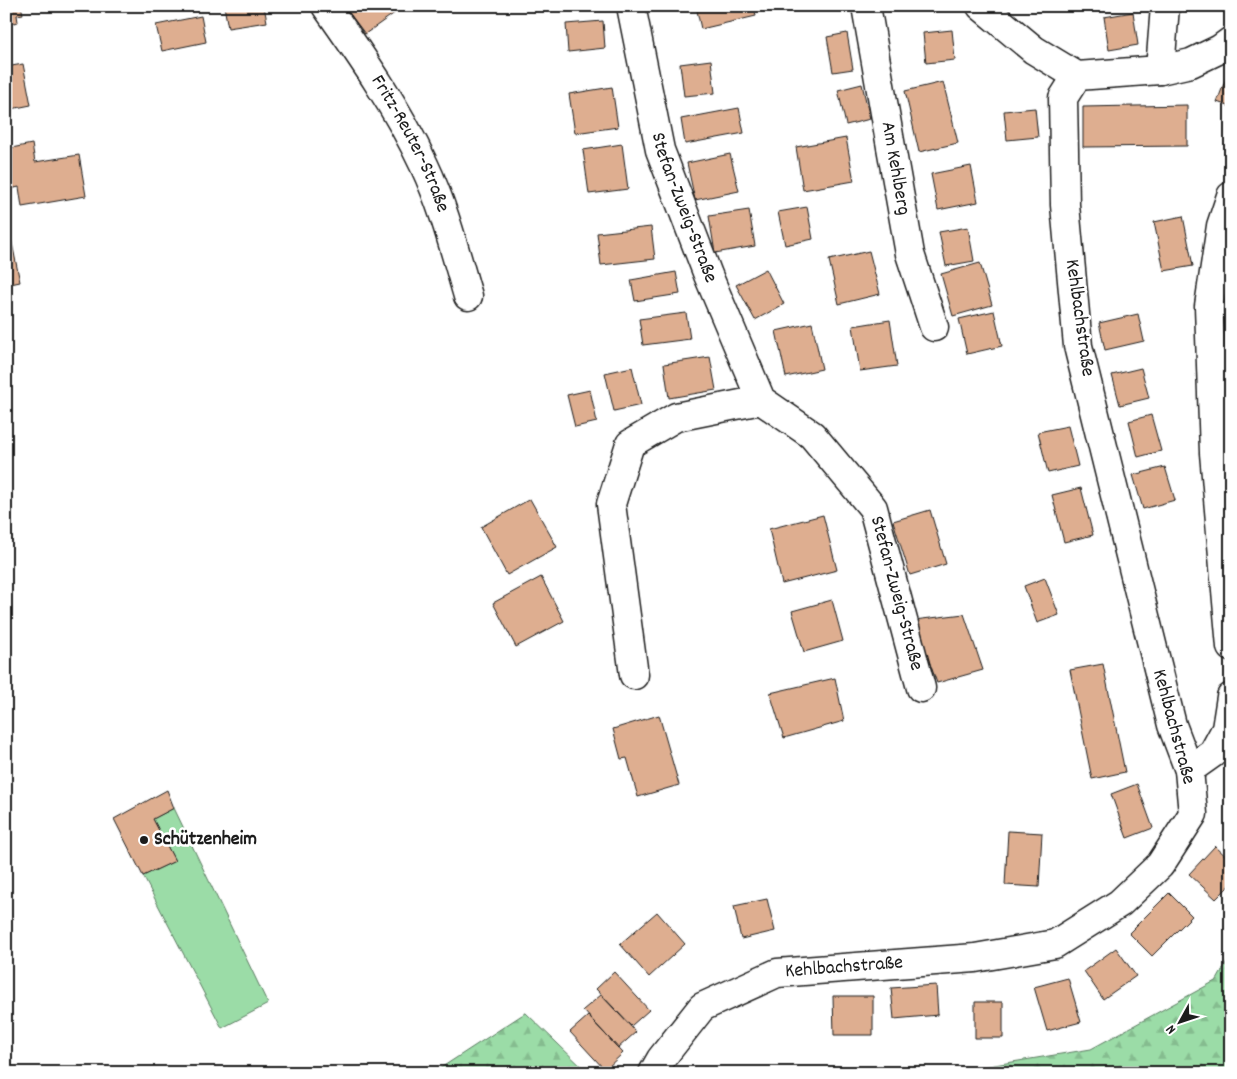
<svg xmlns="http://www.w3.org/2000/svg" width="1237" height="1079" viewBox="0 0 1237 1079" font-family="Dekko,sans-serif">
<defs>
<pattern id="forest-firs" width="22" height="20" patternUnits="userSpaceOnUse" patternTransform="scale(1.25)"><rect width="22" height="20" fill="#9bdca7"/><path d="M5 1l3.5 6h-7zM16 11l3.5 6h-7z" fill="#85bc8f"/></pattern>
</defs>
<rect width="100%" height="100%" fill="#fff"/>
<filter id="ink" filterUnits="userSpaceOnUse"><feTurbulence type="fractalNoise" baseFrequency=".02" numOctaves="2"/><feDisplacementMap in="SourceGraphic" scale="10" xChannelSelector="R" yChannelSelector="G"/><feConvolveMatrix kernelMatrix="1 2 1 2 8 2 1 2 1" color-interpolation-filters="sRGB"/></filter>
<g filter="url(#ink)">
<path fill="url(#forest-firs)" stroke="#5c7c62" d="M1231,955V1073H946L1091,1049L1217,980Z
M526,1013L588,1073H433L525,1013Z"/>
<path fill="#9bdca7" stroke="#5c7c62" d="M174,808L268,1004L222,1028L143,876L175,861L153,819Z"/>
<path fill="#deae90" stroke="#1c1c1c" d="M6,6H21L23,14L17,15L18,22L6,25Z
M224,6H264L267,22L228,28Z
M344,6H392L396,12L365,34Z
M696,6H754L756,16L701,29Z
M1133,12L1138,45L1109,50L1104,17Z
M201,16L206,42L162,51L156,25Z
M603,21L605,48L568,52L566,24Z
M952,30L955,60L926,63L923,33Z
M847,33L853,69L833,72L827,37Z
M711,60L715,93L684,96L680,64Z
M23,64L31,105L6,110V67Z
M1231,65V107L1217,102Z
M943,82L958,143L919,152L905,91Z
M862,84L870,119L846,125L838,90Z
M612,87L618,127L575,133L569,94Z
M1187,105V146L1083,147V107Z
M739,108L744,133L685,144L681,119Z
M1035,108L1038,137L1007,140L1004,111Z
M846,138L854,181L803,190L796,147Z
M32,144L35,162L79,155L86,196L22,207L19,187L6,190V149Z
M622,144L628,189L589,194L583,150Z
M730,154L739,191L695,200L687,163Z
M971,166L978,202L938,210L931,174Z
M807,207L813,239L785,245L778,212Z
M749,210L755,246L715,253L709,216Z
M1183,216L1193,266L1164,271L1154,222Z
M651,227L655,259L601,265L597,233Z
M968,227L974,261L946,266L939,232Z
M11,238L20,282L6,285V239Z
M869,251L880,294L839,304L829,260Z
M980,263L992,305L953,316L941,274Z
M766,269L784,304L755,320L736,285Z
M1227,270H1231V307L1226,308Z
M676,272L680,294L635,301L631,280Z
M994,311L1002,346L967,354L959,319Z
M686,313L690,339L643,345L639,319Z
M1138,314L1144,341L1105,350L1099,323Z
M890,320L897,366L860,371L853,326Z
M812,323L822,369L786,377L776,331Z
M710,357L716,390L669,398L664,364Z
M632,367L641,405L614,411L605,373Z
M1141,368L1149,398L1120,405L1112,375Z
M590,390L597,422L575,427L567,395Z
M1151,415L1161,451L1138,457L1129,421Z
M1068,426L1078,466L1048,473L1038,432Z
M1165,467L1175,500L1143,509L1133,475Z
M1081,488L1093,535L1064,542L1052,495Z
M530,499L557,547L507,575L481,527Z
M930,510L946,564L910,575L893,521Z
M823,515L837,570L782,584L769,529Z
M541,577L564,621L516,647L493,603Z
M1045,578L1059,615L1037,623L1024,586Z
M832,600L843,641L804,652L792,611Z
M964,614L983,670L937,683L914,620Z
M1103,664L1125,772L1092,779L1070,670Z
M835,678L844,721L784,738L770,693Z
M659,715L679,785L638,797L627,758L621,759L613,729Z
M1137,784L1153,828L1127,838L1111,794Z
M167,790L174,808L153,819L175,861L143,876L114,819Z
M1008,831L1042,833L1039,887L1005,885Z
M1215,846L1231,861V884L1216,899L1189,874Z
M1169,893L1192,916L1152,956L1129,933Z
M767,899L775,931L741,939L734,906Z
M657,912L685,944L649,977L620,944Z
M1116,948L1136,976L1103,999L1084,971Z
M614,972L649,1010L631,1026L596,989Z
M1068,978L1081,1022L1047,1031L1034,987Z
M936,985L938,1015L894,1019L891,988Z
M601,995L636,1032L618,1048L583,1010Z
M833,996H873V1035H834Z
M975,1002H1003V1038H975Z
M588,1016L623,1053L605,1070L570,1032Z"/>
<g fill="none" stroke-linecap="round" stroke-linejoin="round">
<defs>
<g id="minor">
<path id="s1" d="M326,6C362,57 398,109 424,165C444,207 455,252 468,296"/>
<path id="s2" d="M631,6L660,150L708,275L761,400L812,435L873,508L921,688"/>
<path id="s3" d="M866,6L910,254L934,327"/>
<path d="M981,6L1034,50L1077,76L1160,70L1191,63L1220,49L1231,41"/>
<path d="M1160,70L1165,6"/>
<path d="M1231,196L1221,226L1209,306L1214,453L1231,647"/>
<path d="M634,675L611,504L630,444L676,417L761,400"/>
<path d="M1189,770L1213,753L1226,729L1231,697"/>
<path id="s4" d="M653,1073L661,1059L702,1007L777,973L975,958L1055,944L1120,903L1160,865L1193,814L1189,770L1172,725L1078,346L1065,205L1063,98L1077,76"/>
</g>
</defs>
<use href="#minor" stroke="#1c1c1c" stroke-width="31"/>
<use href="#minor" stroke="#fff" stroke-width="28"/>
</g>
</g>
<circle fill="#1c1c1c" stroke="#fff" stroke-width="2" cx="144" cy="840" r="5"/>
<g text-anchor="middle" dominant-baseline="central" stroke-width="5" stroke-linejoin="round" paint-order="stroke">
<g font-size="20" fill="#1c1c1c" stroke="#fff">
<text stroke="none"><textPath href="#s1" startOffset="162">Fritz-Reuter-Straße</textPath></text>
<text stroke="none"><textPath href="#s3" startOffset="165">Am Kehlberg</textPath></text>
<text stroke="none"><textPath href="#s2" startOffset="209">Stefan-Zweig-Straße</textPath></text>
<text transform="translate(1079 318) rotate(82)">Kehlbachstraße</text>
<text stroke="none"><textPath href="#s2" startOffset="662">Stefan-Zweig-Straße</textPath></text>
<text transform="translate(1173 727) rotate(75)">Kehlbachstraße</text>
<text stroke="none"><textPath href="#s4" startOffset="232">Kehlbachstraße</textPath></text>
</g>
<g font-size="20" font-weight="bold" fill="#1c1c1c" stroke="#fff" text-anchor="start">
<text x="154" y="840">Schützenheim</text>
</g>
</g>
<rect width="1237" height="1079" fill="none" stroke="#fff" stroke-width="25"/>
<rect x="12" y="12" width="1212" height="1054" fill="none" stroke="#1c1c1c" stroke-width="2" filter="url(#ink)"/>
<g transform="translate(1180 1022) rotate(230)" stroke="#ffffff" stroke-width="4" paint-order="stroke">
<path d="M0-4L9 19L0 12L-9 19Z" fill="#1c1c1c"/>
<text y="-8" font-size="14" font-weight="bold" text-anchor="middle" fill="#1c1c1c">N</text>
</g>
</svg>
